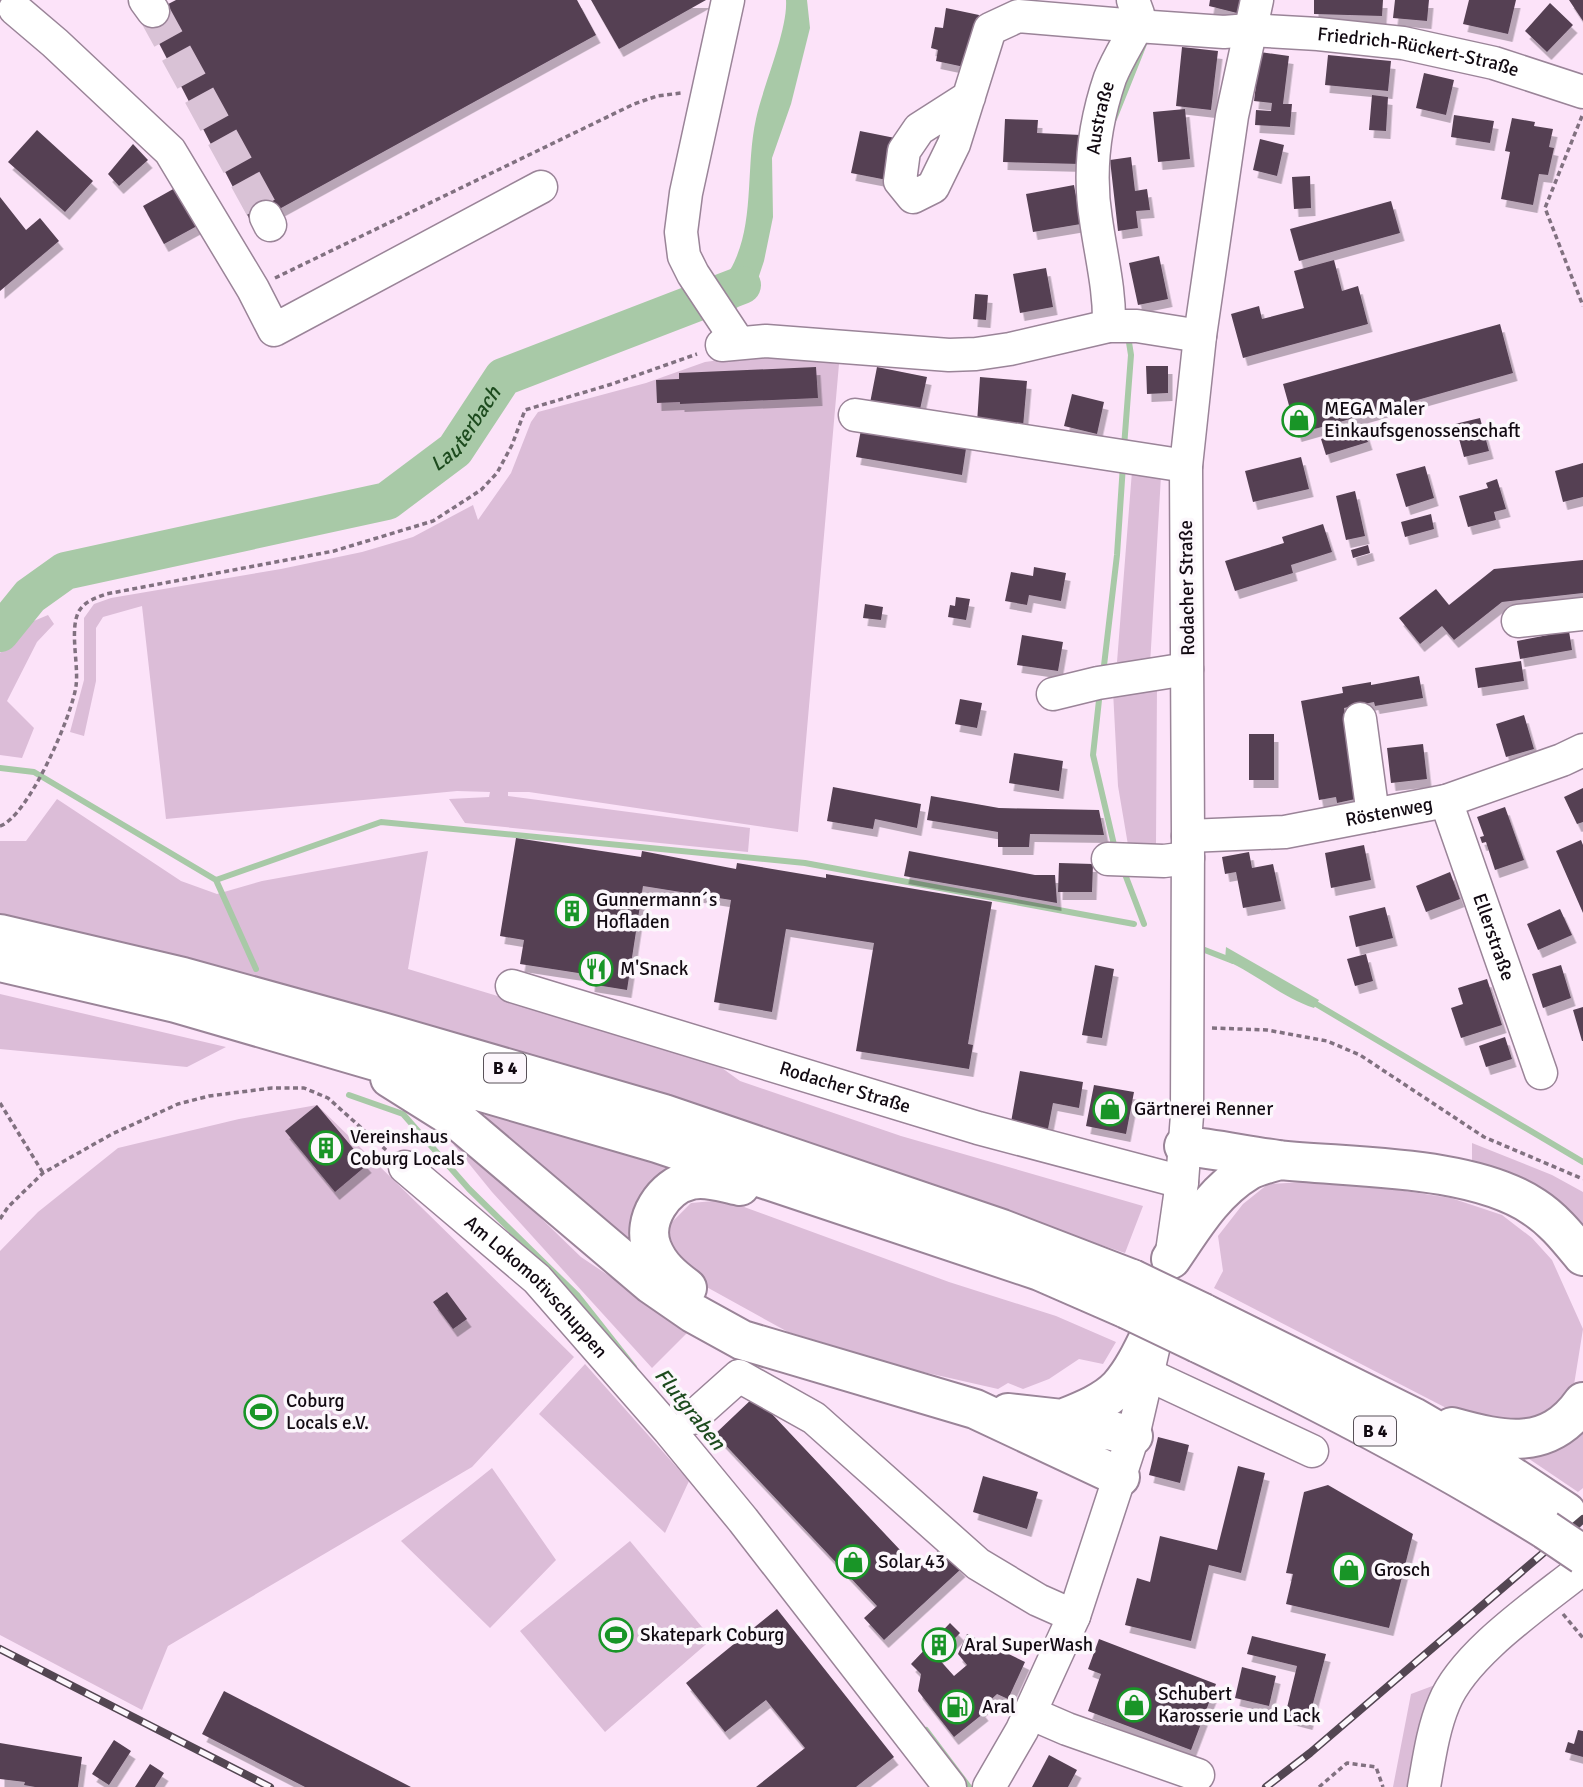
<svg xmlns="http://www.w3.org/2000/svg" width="1583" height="1787" viewBox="0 0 1583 1787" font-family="Signika,sans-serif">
<defs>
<filter id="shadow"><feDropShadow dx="4.5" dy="8" stdDeviation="0" flood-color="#0004"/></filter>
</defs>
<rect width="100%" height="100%" fill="#fce3f9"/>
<path fill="#dcbdd8" d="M771,353L839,364L798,832L529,792H508V796L750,828L748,852L465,823L449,799L489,797L490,792L457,791L166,819L142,606L103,617L96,628V681L84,736L70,732L84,680V618L94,604L111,598L281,569L362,552L413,537L473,505L478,520L511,473L531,422L538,412L646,383L705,362Z
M1132,471L1161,476L1150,665L1117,662Z
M48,615L54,624L37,642L7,701L34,728L22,758L0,755V653L17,628Z
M1157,685L1156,844L1128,845L1118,786L1113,691Z
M57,799L181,881L217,894L262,881L428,851L408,969L711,1060L740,1081L901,1136L1143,1206L1125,1253L748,1127L0,915V841H26Z
M0,994L226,1047L187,1067L0,1049Z
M479,1100L675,1164L630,1245L488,1124Z
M317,1105L574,1357L472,1467L168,1646L142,1710L0,1635V1251L38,1212L118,1148L239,1119Z
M1472,1143L1552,1175L1583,1192V1226L1544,1191L1515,1175L1472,1164Z
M453,1144L484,1163L581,1257L690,1330L652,1368L492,1192Z
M1304,1182L1385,1188L1451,1198L1502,1215L1532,1238L1552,1260L1583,1329L1573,1391L1539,1429L1454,1412L1214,1288L1223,1271L1218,1236L1243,1204L1268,1184Z
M725,1200L949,1282L1056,1316L1116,1342L1103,1364L1079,1359L1049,1379L1023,1389L1008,1383L998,1389L910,1369L788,1332L674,1269L670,1252L669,1225L691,1203Z
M585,1364L689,1481L665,1533L539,1414Z
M1583,1425V1488L1578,1492L1519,1452Z
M492,1468L556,1560L490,1628L401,1541Z
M630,1541L712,1639L605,1732L520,1631Z
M1443,1682L1413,1787H1393L1411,1694Z"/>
<path fill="#a8c9a7" d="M786,0H807L810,28L791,104L772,158L773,217L764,261L755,288L733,312L717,290C723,280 732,269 736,258C754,217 746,163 756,119C763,86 788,30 786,0Z
M471,413L482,427C467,453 456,476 426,487V461L461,426Z
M106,553L131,566L68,582L45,568Z
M1226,947L1319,1000L1314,1008C1282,997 1256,974 1225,960Z"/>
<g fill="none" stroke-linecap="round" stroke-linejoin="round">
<path stroke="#a8c9a7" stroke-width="6" d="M1114,119L1144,44
M1124,447L1131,355L1128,336
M1103,674L1117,555L1123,465
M1100,691L1093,755L1115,849
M0,768L34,772L216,880L381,822L805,863L1134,924
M1123,869L1144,924
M216,880L256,969
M1197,947L1233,961
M1311,1001L1583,1162
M349,1095L403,1114L469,1189L578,1296L634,1367
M926,1730L969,1787"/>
<path stroke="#a8c9a7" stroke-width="38" id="s1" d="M0,633L30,596L65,571L387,501L455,450L503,377L742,285"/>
</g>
<path fill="#554153" filter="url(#shadow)" d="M176,0H577L596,35L252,224L145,16Z
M591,0H706L619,49Z
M1210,0H1240L1237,13L1209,6Z
M1314,0H1383L1382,16L1314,14Z
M1395,0H1429L1427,21L1393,18Z
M1469,0H1516L1508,34L1463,24Z
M1569,0H1583V21Z
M1550,3L1573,25L1547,52L1525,31Z
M946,8L979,15L969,68L936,61L938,50L931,48L935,27L943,28Z
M1182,47L1218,51L1211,110L1176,106Z
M1260,52L1289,56L1283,104H1292L1290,127L1255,125L1256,110L1271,111L1272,103L1254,101Z
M1328,55L1391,61L1388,91L1325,85Z
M1424,73L1454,80L1446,115L1416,108Z
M1372,95L1388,97L1386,131L1369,130Z
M1185,109L1190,159L1158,162L1153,112Z
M1454,115L1494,121L1490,143L1451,137Z
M1512,118L1535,122L1534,126L1553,129L1549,147L1554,148L1548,175L1539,174L1533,205L1501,199L1510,152L1505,151Z
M1005,119L1038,120L1037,133L1081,135L1080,164L1003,162Z
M37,130L93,181L65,212L8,162Z
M860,131L895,138L887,180L851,173Z
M1260,139L1284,145L1277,176L1253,170Z
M133,144L148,160L119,186L108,174Z
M1131,157L1135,191L1147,189L1150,210L1136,211L1138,228L1118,231L1110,160Z
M1310,176L1311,208L1294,209L1292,177Z
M1074,185L1081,224L1033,232L1026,194Z
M175,188L197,226L164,244L143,206Z
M0,197L26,230L40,218L59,241L0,291Z
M1391,201L1400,233L1299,261L1290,229Z
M1159,256L1168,299L1138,305L1129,263Z
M1334,260L1342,291L1358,286L1368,324L1243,358L1231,314L1259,306L1262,319L1304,308L1294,271Z
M1046,268L1053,307L1020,313L1013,274Z
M975,294L988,295L986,320L973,319Z
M1500,324L1513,373L1297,434L1283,384Z
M1146,366H1168V393L1147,394Z
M816,367L818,398L680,404V402L657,403L656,380L679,379V373Z
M877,367L927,377L919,414L870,403Z
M980,377L1027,381L1023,427L977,423Z
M1072,394L1104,402L1097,434L1064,426Z
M1480,418L1489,451L1464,457L1455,424Z
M862,424L967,442L962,475L856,457Z
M1363,426L1368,442L1326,455L1321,439Z
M1301,457L1309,489L1253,502L1245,471Z
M1583,463V497L1563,502L1555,471Z
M1425,466L1434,498L1406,507L1396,474Z
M1497,479L1506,509L1494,512L1496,520L1468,527L1459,496L1488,488L1486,483Z
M1355,491L1365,536L1346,540L1336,496Z
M1431,514L1434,529L1405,537L1401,522Z
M1323,524L1332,552L1291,565L1293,573L1235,591L1225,561L1284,543L1282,537Z
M1368,545L1370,553L1353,558L1351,550Z
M1583,560V593L1502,602L1454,640L1442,626L1420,644L1399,618L1436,589L1449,605L1494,569Z
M1034,567L1066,573L1061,601L1029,595L1027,605L1005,601L1011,572L1033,576Z
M956,597L970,599L966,620L948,617L950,605L955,606Z
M865,604L883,607L881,620L863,618Z
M1569,631L1572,650L1520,659L1517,641Z
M1022,635L1063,642L1058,671L1017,665Z
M1521,661L1524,681L1478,688L1475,668Z
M1419,676L1423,698L1375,706L1374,702L1344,708L1360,798L1337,803L1336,797L1319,800L1301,701L1343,693L1342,687L1371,682V685Z
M960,699L982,703L977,728L955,724Z
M1524,715L1534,749L1506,757L1496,724Z
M1249,734H1274V780H1249Z
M1423,744L1427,779L1391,783L1387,748Z
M1014,753L1063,761L1059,791L1009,783Z
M833,787L921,804L917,828L875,819L873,829L827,821Z
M1583,788V822L1577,824L1564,797Z
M931,796L999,808L1099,810L1104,835L1030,834L1029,847H998V832L927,820Z
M1505,807L1524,860L1495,870L1486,842L1482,843L1480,837L1484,836L1477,817Z
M516,838L641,857L642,851L736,869L737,863L826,878V874L992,902L968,1044L973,1045L969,1069L856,1051L874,943L786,929L772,1012L714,1002L731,900L643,886L627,990L590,984L591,975L520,964L524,940L500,936Z
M1581,840L1583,845V913L1556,851Z
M1364,845L1371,880L1331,888L1325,853Z
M909,851L1035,875H1055L1057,903L904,876Z
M1249,852L1252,868L1273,864L1281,901L1243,908L1236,872L1225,874L1222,857Z
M1059,863L1093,864L1092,892H1058Z
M1450,872L1460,899L1426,912L1416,886Z
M1385,907L1393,938L1356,947L1349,916Z
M1560,909L1572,935L1538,950L1527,924Z
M1366,954L1373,981L1355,986L1347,959Z
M1095,965L1114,969L1102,1038L1082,1035Z
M1561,965L1571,998L1543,1008L1532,974Z
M1487,979L1502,1025L1461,1038L1451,1008L1463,1004L1458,988Z
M1583,1007V1041H1582L1573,1010Z
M1505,1037L1512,1059L1486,1067L1479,1046Z
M1020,1071L1083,1082L1079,1108L1053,1103L1047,1134L1010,1128Z
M1094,1085L1134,1092L1126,1134L1086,1126Z
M317,1105L367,1165L335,1192L285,1131Z
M447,1292L467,1319L453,1329L433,1302Z
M755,1396L918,1569L941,1548L961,1569L884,1640L864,1618L877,1606L715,1434Z
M1158,1437L1189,1445L1180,1483L1149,1475Z
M1238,1466L1265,1473L1241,1573L1209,1565L1191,1641L1125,1625L1137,1578L1150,1582L1160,1536L1217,1550Z
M983,1476L1038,1492L1027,1529L973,1512Z
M1328,1485L1413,1534L1389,1628L1286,1604L1293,1574L1286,1573L1304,1492Z
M777,1609L894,1757L856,1787H756L805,1748L766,1700L725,1732L686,1683Z
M950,1623L960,1633L937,1657L954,1676L967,1665L958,1654L967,1634L1025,1662L1008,1699L997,1694L981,1709L984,1713L954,1737L918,1691L921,1674L911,1664Z
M1252,1636L1326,1654L1308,1722L1285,1716L1297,1666L1247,1654Z
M1099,1639L1216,1684L1191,1750L1088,1711L1101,1674L1088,1669Z
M1242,1667L1276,1676L1269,1706L1235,1698Z
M224,1691L411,1787H305L202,1734Z
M1578,1730L1583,1731V1757L1565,1752L1568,1742L1574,1744Z
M114,1740L131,1751L109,1785L92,1774Z
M0,1743L82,1757L78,1787H35L24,1785L25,1782L0,1779Z
M1049,1755L1077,1770L1068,1787H1032Z
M150,1764L164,1773L155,1787H135Z"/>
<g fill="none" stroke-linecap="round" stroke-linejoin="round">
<path stroke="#d9c2d6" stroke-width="32" stroke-dasharray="32 16" stroke-linecap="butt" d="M153,11L266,217"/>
<defs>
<g id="minor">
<path d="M145,0L153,11"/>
<path d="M728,0L686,193L681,232L684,256L693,274L738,342"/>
<path d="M15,9L55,43L170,151L253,289L274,330L541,187"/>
<path d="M969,97L919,129L904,151L900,181L913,197L933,187L954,144L990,29L1018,16L1137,26L1138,14L1133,0"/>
<path d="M266,217L270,225"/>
<path id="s2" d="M1109,326C1110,290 1101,256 1096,220C1088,171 1094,125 1110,78C1117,60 1128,43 1137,26L1224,32L1249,30L1318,34L1403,43L1494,63L1583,92"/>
<path d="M722,345L766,341L949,355L976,354L1010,349L1109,326H1137L1200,336"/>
<path d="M855,415L1186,466"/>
<path d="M1518,621L1583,614"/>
<path d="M1053,694L1098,683L1187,669"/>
<path d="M1360,719L1373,815"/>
<path id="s3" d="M1446,801L1541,1073"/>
<path id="s4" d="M1188,836L1285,832L1446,801L1562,760L1583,750"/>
<path d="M1108,859L1164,861L1188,858"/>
<path id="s5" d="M512,986L978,1128L1182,1182"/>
<path id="s6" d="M405,1167L537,1279L669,1430L743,1520L950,1787"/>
<path d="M1171,1259L1182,1182L1187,1115L1188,836L1186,466L1200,336L1232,116L1257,0"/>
<path d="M1149,1375L1312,1451"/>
<path d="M692,1418L739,1376L814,1418L978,1564L1038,1600L1074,1616"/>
<path d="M1030,1713L1067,1729L1198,1775"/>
<path d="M989,1787L1022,1730L1074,1616L1133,1436L1155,1341"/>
<path d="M1424,1787C1429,1759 1433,1729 1444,1703C1464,1653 1541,1602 1583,1568"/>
</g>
<path id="highway" d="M0,934L183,977L382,1032L664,1114L1002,1229L1132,1279
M0,962L176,1003L657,1143L1040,1271L1127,1309
M390,1078L460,1122L651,1284L693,1313L742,1340L975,1409L1120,1477
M1184,1146C1216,1149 1247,1156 1279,1160C1353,1168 1472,1165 1534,1207C1554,1220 1568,1238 1583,1256
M1171,1259C1193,1227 1213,1192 1248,1171C1257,1166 1269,1163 1280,1160
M687,1288C672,1277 659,1266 652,1248C641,1220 664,1186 691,1180C707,1176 724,1183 740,1186
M1203,1313L1413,1417L1487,1460L1566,1512
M1198,1343C1318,1400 1434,1460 1546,1530
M1008,1413L1062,1419L1133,1436
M1062,1419C1082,1411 1105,1402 1119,1387C1137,1367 1148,1338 1160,1315
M1452,1427C1503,1441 1548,1452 1583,1402"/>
</defs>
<use href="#minor" stroke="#9a8498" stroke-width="35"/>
<use href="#highway" stroke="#9a8498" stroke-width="42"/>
<path stroke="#817180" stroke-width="3.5" stroke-dasharray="5 3.5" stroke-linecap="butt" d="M1582,116L1545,208L1583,306
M275,278L634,104L657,96L681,93
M0,826C28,817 72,716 76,686C79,665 69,629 79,611C85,601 96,598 106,594L334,551L433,521L481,490L497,473L512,445L525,410L612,384L697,354
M1212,1028L1267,1030L1327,1041L1360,1055L1484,1137L1583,1179
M0,1103L43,1173
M0,1219L8,1207L43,1173L112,1134L178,1104L209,1096L272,1088H304L328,1098L386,1150
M1563,1614L1583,1638
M1319,1787L1347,1763L1376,1767L1383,1787"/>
<use href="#minor" stroke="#fff" stroke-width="32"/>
<use href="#highway" stroke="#fff" stroke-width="38"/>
<defs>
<path id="rail" d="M0,1649L270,1787
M1266,1787L1310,1753L1583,1519"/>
</defs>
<use href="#rail" stroke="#534652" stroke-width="8"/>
<use href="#rail" stroke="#fcf7fc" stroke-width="5" stroke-dasharray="16" stroke-linecap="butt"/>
<defs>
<path id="highway-bridge" d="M1132,1279L1203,1313
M1127,1309L1198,1343
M1546,1530L1583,1555"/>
</defs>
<use href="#highway-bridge" stroke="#9a8498" stroke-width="42" stroke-linecap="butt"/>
<use href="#highway-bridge" stroke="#fff" stroke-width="38"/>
</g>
<defs>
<symbol id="shop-ring" viewBox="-11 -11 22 22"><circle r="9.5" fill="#fcf7fc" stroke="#199527" stroke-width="1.5"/><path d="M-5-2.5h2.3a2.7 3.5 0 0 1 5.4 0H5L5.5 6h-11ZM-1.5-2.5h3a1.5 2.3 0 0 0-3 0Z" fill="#199527"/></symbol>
<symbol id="building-ring" viewBox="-11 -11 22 22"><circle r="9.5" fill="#fcf7fc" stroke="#199527" stroke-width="1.5"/><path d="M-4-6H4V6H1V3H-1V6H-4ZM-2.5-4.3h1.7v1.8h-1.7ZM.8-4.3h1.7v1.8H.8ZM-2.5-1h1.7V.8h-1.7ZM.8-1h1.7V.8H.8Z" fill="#199527"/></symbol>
<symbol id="restaurant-ring" viewBox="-11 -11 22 22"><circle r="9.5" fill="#fcf7fc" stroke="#199527" stroke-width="1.5"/><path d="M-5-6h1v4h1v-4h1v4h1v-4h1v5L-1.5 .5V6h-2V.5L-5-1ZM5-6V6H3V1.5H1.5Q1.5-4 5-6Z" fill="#199527"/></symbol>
<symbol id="stadium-ring" viewBox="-11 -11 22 22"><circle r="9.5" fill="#fcf7fc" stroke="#199527" stroke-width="1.5"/><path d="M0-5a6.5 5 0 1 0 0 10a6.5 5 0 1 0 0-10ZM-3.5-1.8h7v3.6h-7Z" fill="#199527"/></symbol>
<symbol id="fuel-ring" viewBox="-11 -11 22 22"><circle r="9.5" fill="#fcf7fc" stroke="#199527" stroke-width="1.5"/><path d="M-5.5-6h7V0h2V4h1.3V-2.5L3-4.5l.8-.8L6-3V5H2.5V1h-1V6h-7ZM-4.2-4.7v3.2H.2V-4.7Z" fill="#199527"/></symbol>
</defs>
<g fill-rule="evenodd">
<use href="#shop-ring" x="1280" y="401" width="38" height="38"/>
<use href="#building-ring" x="553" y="892" width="38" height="38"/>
<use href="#restaurant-ring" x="577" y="950" width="38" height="38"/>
<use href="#shop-ring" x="1091" y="1090" width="38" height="38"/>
<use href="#building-ring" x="307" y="1129" width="38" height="38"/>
<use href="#stadium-ring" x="242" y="1393" width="38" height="38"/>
<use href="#shop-ring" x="834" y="1543" width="38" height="38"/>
<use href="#shop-ring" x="1330" y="1551" width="38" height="38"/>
<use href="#stadium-ring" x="597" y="1616" width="38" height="38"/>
<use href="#building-ring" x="920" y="1626" width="38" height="38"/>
<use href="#shop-ring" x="1115" y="1686" width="38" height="38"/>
<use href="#fuel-ring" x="938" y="1688" width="38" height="38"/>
</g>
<g text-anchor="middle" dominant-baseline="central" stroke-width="7" stroke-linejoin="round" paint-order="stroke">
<g fill="#fcf7fc" stroke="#585158" stroke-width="2">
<rect x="484" y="1053.5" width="42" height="29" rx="5"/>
<rect x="1354" y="1416.5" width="42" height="29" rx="5"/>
</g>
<g font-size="18" font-weight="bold" fill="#120a12">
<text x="505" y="1068">B 4</text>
<text x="1375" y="1431">B 4</text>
</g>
<g font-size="19" fill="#120a12" stroke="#fcf7fc">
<text stroke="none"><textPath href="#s2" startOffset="593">Friedrich-Rückert-Straße</textPath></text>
<text stroke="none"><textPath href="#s2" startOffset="210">Austraße</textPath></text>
<text transform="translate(1187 588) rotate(-91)">Rodacher Straße</text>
<text stroke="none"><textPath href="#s4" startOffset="203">Röstenweg</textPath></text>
<text stroke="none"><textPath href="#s3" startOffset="144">Ellerstraße</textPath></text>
<text stroke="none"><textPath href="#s5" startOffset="348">Rodacher Straße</textPath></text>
<text stroke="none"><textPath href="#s6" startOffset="178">Am Lokomotivschuppen</textPath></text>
</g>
<g font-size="19" fill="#120a12" stroke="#fcf7fc" text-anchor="start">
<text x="1324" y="409">MEGA Maler<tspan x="1324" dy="22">Einkaufsgenossenschaft</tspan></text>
<text x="596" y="900">Gunnermann´s<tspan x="596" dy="22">Hofladen</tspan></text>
<text x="620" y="969">M'Snack</text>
<text x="1134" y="1109">Gärtnerei Renner</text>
<text x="350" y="1137">Vereinshaus<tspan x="350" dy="22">Coburg Locals</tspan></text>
<text x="286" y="1401">Coburg<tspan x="286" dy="22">Locals e.V.</tspan></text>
<text x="878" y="1562">Solar 43</text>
<text x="1374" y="1570">Grosch</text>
<text x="640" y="1635">Skatepark Coburg</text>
<text x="964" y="1645">Aral SuperWash</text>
<text x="1158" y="1694">Schubert<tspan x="1158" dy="22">Karosserie und Lack</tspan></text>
<text x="982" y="1707">Aral</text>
</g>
<g font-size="21" font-style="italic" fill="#1d4b1e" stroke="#fcf7fc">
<text stroke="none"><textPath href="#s1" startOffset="528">Lauterbach</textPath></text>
<text transform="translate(690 1409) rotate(51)">Flutgraben</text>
</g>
</g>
</svg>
